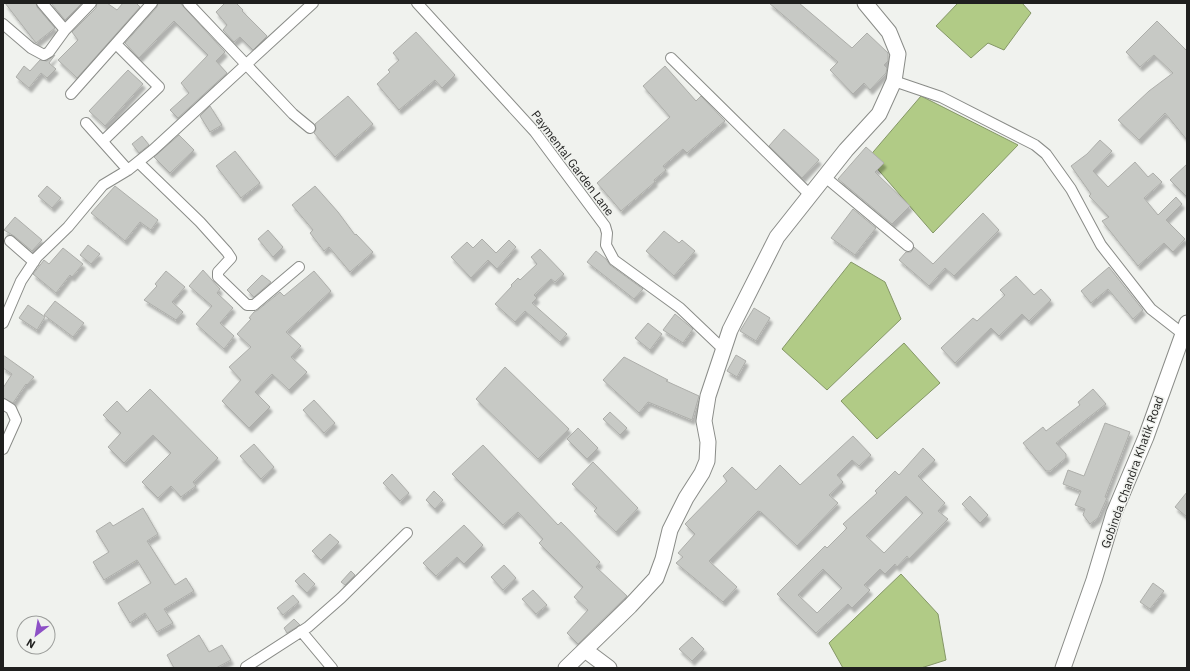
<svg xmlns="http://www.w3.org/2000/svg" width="1190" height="671" viewBox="0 0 1190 671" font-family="'IBM Plex Sans',sans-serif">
<defs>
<filter id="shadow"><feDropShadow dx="2.5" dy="4.5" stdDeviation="1" flood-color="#0004"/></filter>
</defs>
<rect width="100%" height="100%" fill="#f0f2ee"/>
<path fill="#b1cb86" stroke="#859767" d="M958,3H1022L1031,13L1004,50L988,43L971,58L936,26Z
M921,96L1018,145L933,233L868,158Z
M851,262L885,282L901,319L827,390L782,349Z
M904,343L940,383L877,439L841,401Z
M901,574L938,614L946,660L921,668H843L829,643Z"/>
<path fill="#c7c9c5" stroke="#adaeaa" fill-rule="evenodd" filter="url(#shadow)" d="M5,3H36L37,7L55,28L36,43Z
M51,3H82L65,20Z
M97,3H107L117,10L123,3H136L140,7L77,78L58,60L78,40L72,32L96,8Z
M158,3H180L225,52L216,61L227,73L178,118L170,110L189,93L181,83L208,55L174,21L139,58L125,43L157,7Z
M225,3H236L243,10L242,11L267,36L253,50L240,37L234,42L223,30L227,25L216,12Z
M769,3H799L852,48L867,33L888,53V61L884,65L887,68L886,73L870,90L864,83L853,94L830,70L838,62Z
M1157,21L1187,51V140L1165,113L1139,140L1118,120L1149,91L1173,73L1154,55L1140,67L1126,52Z
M416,32L455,75L442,88L435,80L399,110L377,84L390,72L388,70L399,60L393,53Z
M55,55L49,63L56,69L47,78L41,73L29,88L16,77L24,66L30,71L40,60L47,61Z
M665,66L696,101L701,96L725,121L687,153L683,149L663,166L666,170L654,180L655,182L621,211L597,183L670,117L643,86Z
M128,70L143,84L105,126L89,111Z
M348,96L373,124L335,157L314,133L316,129L315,124Z
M210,106L222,125L210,132L200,116Z
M784,129L819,160L802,178L769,146Z
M179,135L194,150L170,173L154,157Z
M142,136L149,145L139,153L132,144Z
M1100,140L1112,151L1093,171L1108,187L1135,162L1148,177L1153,173L1162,182L1144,198L1158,215L1176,197L1182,204L1166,220L1185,239L1173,252L1164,243L1138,266L1102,221L1109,217L1089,196L1091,194L1071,166L1087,154Z
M866,147L884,163L875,172L910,206L892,224L838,179Z
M235,151L260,183L241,198L216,166Z
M1187,164V197L1170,180Z
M47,186L61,198L52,208L38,196Z
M115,186L158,220L151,230L140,222L125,241L91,213Z
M315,186L338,212L355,235L356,234L373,252L350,272L329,247L324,251L310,233L313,230L292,205Z
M853,209L876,228L855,255L831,238Z
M983,213L999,230L954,276L945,268L929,286L899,260L906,252H911L914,247L933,264Z
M15,217L42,240L32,251L14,236L4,230Z
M268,230L283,247L273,257L258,239Z
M664,231L679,243L682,240L695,251L674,276L646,251Z
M482,239L496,253L509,240L516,247L497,269L488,260L471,278L451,257L467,242L473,248Z
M88,245L100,254L91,264L80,255Z
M63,248L83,264L72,277L70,275L56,293L33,274L44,260L49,264Z
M540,249L564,274L555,282L551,279L534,295L537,298L532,303L567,334L560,342L525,311L515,322L495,304L512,286L511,285L518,278L520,280L537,264L531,257Z
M596,251L606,259L610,265L643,289L634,299L587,262Z
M1109,267L1143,310L1133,319L1108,289L1091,303L1081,291Z
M203,270L220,289L217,293L233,308L220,323L234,336L224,349L196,324L212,306L189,286Z
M166,271L185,287L172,302L183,312L176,320L144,300L157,286L155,284Z
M314,271L331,291L286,332L301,346L291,357L307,372L289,390L272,374L255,392L270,407L249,428L222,401L241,380L229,367L251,347L237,334L251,319L249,318L254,312L258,310L280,292L284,296Z
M262,275L271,282L254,297L247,290Z
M1016,276L1034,295L1041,289L1051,300L1029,321L1022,314L999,336L991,328L955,363L941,348L973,318L977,321L1005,295L1000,290Z
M55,301L84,323L73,337L44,315Z
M28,305L45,317L37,330L19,318Z
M754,308L770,318L756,341L740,331Z
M675,314L693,329L683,343L663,330Z
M648,323L662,334L650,350L635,338Z
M3,355L34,377L27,385L26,384L13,403L3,398V388L12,374L3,368Z
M736,355L746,361L737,377L727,371Z
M624,357L668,380L666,381L699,396L692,420L648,402L639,413L603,380Z
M505,367L569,429L538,459L476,399Z
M150,389L218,458L193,482L196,486L181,497L171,486L158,498L142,482L171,453L153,435L124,463L108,447L121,433L103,415L117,401L127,412Z
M1093,389L1106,404L1056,443L1066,454V458L1050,471H1046L1023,443L1043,427L1046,431L1080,405L1078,402Z
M314,400L335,423L324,433L303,410Z
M610,412L627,428L620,435L603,419Z
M1105,423L1130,432L1105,497L1107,498L1098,518L1090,524L1083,515L1085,509L1075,505L1081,491L1063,484L1068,470L1084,476Z
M578,428L598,448L587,459L567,439Z
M853,436L871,455L859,466L852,460L837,475L843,482L829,495L838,503L797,546L761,512L758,511L709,561L737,587L723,602L676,563L683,557L678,553L695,534L685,524L727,481L723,476L732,467L756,490L780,465L800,485Z
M254,444L274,467L261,479L240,456Z
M483,445L558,525L561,522L600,562L596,567L627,596L578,644L567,633L588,610L574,597L583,587L539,543L543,539L518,512L503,525L452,474Z
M923,448L935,460L918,476L945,503L938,511L948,519L909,559L907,556L897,567L895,564L885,574L880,569L864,585L870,590L852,608L848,604L816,633L777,594L825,546L827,548L847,528L843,524L877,493L875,491L895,471L899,475ZM906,496L923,513L884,553L866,536ZM823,569L842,588L817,613L798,595Z
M593,462L638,508L616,532L594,511L597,508L572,484Z
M392,474L409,493L400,501L383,483Z
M434,491L443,500L435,509L426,500Z
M1187,492V517L1175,507Z
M970,496L988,515L980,523L962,504Z
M143,508L158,534L147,541L175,585L186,578L194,591L164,609L173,623L157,632L145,613L130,623L118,603L151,583L137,560L104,580L93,562L109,552L96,531L110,522L113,526Z
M464,525L483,545L464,564L457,557L436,576L423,563Z
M330,534L339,542L321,560L312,551Z
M504,565L516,578L503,590L491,577Z
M351,571L355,575L345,585L341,582Z
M304,573L315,584L307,593L295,581Z
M1153,583L1164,591L1150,609L1140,602Z
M533,590L547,605L536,614L522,599Z
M293,595L299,602L283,615L277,608Z
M294,619L300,625L287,633L284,628Z
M199,635L209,652L222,645L231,660L216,668H174L167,655Z
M692,637L704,649L692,661L679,649Z"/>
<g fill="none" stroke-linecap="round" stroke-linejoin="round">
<defs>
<path id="street" d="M42,3L65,30L91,3
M188,3L293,114L310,128
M417,3L535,132L605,226L607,233L606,245L614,260L680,308L723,349
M3,24L31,48L44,55L49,52L65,30
M671,58L810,195
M894,81L941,97L1035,145L1046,154L1071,189L1101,245L1151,309L1183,334
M71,94L152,3
M86,123L128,170
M103,141L159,87L116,44
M138,162L200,222L227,252L231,258L218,272V277L247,305H254L299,267
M825,177L908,246
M10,241L34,262
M3,323L21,281L37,257L68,227L103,185L128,170L153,150L313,3
M3,404L11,409L16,420L3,449
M301,631L332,668
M246,667L308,627L341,598L407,533"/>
<path id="secondary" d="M585,650L609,668
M566,668L630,606L656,578L663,559L670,530L686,498L702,473L707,461L708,442L704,421L708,396L730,330L777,237L846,150L879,114L894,81L898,54L889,32L865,3
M1063,668L1094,580L1114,513L1146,437L1187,323"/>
</defs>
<use href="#street" stroke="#8a8c88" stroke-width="12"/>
<use href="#secondary" stroke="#8a8c88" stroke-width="17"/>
<use href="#street" stroke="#fff" stroke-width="10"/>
<use href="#secondary" stroke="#fff" stroke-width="15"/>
</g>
<g text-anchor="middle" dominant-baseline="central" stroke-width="3" stroke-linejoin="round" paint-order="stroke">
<g font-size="12" fill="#1f1f1e" stroke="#f0f2ee">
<text transform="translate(573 163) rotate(53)">Paymental Garden Lane</text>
<text transform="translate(1132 472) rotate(-70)">Gobinda Chandra Khatik Road</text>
</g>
</g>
<rect width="1190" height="671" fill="none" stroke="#1f1f1e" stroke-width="8"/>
<g transform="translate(36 635) rotate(211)"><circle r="19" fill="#f0f2ee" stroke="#9c9e9b"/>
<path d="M0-3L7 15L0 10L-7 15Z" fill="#8d50c6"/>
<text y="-6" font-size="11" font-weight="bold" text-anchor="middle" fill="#1f1f1e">N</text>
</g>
</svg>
